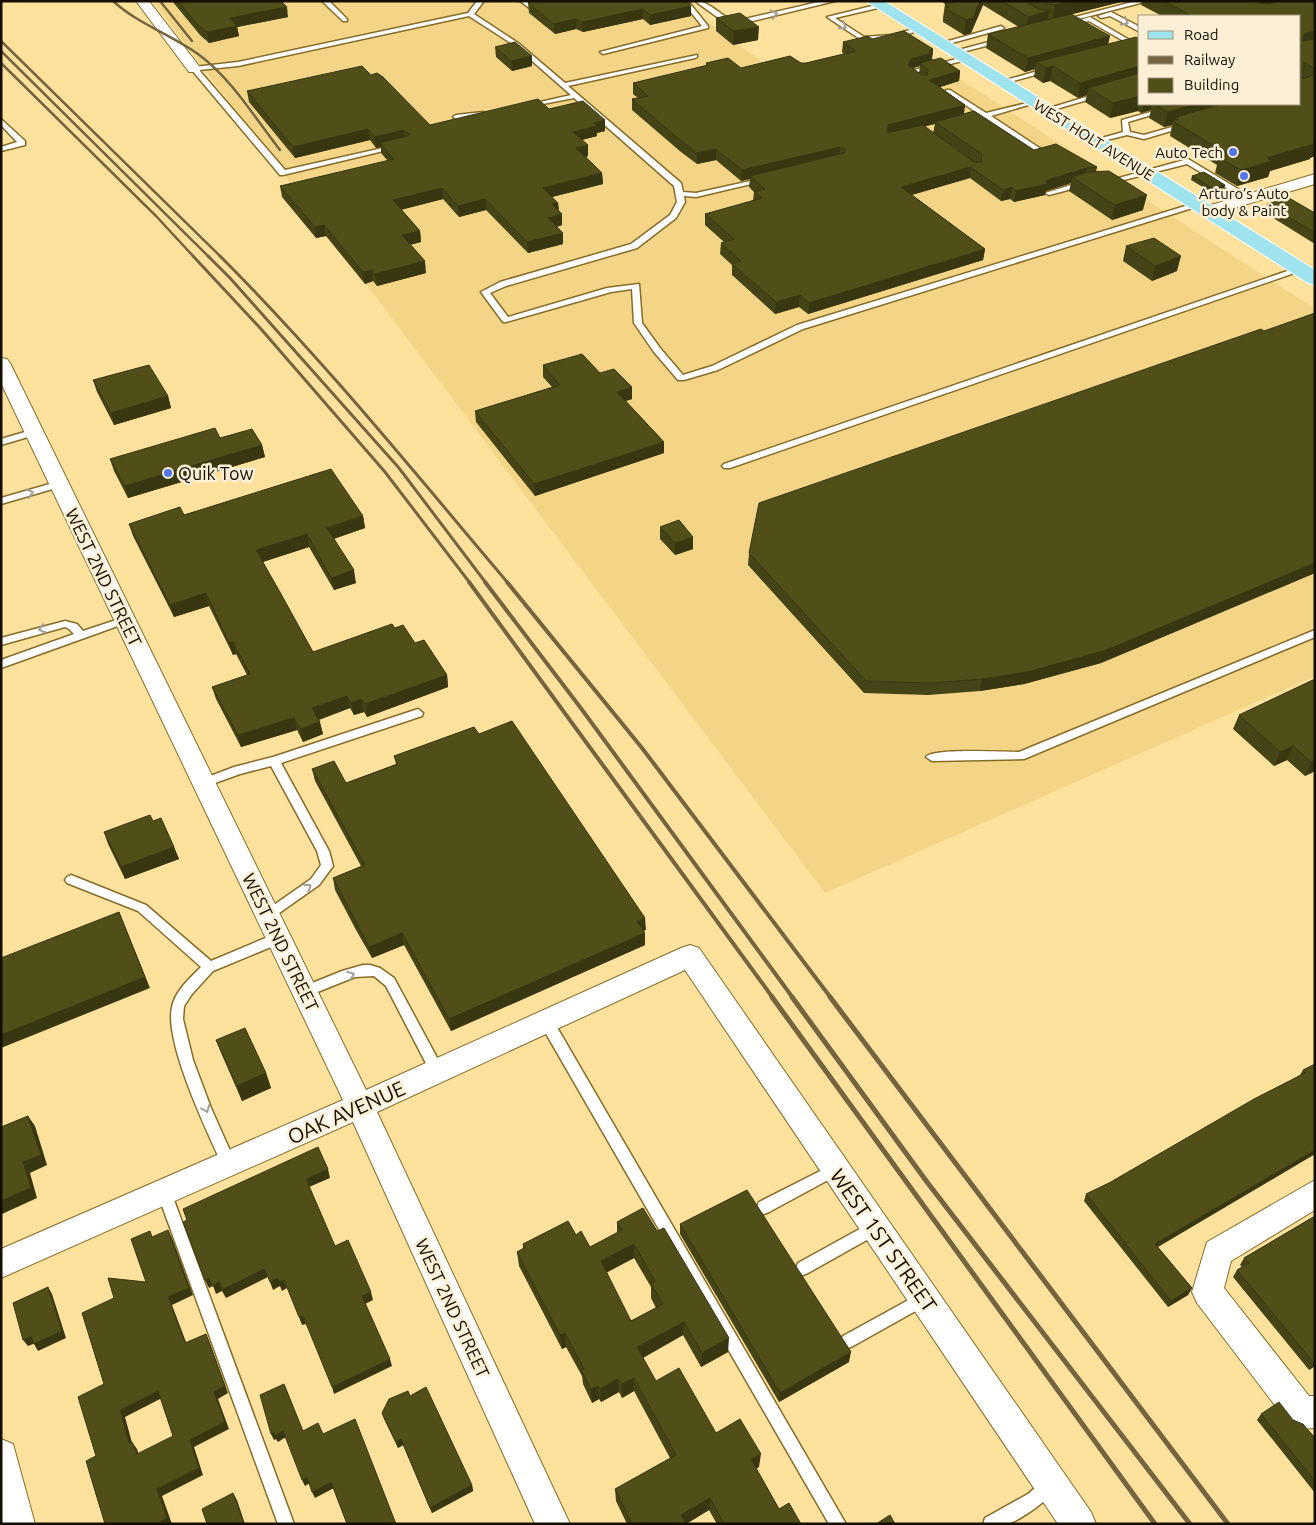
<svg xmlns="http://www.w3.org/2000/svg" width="1316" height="1525" viewBox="0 0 1316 1525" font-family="Ubuntu,sans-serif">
<rect width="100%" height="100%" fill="#fde19c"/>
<path fill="#f4d588" d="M153,1H680L805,94L935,63L1315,309V676L825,893Z"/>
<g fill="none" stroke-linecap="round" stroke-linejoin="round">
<defs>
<path id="service" d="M322,1H329L347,19V21H343Z
M477,1H484L474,14L518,43L565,83L697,55V57L695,58L568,86L681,183L683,192L696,193L764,178L768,180L696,197L684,196L685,202L676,218L637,248L506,286L490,293L508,317L607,288L639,284L642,323L660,348L683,375L712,366L797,325L1195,203L1202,205L803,329L718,370L684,380H678L654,352L634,323L632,289L611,292L506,322H503L481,292L500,282L631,244L670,215L677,202L674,186L574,98L527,107V105L571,95L514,45L469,16L238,66L199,70L285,170L396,145L400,147L283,175H280L191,69L194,67L238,62L468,13Z
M520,1H527L532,5L552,1H567L531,9Z
M682,1H688L708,26V28L603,54L600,52L702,26Z
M695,1C711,1 721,18 736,21L823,1H835L736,25L724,22Z
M1136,1H1148L1063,23L1060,21Z
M880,4L882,5V7L835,18L864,37L891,35L918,28L921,30L891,39L863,41L827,17Z
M1111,12L1140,27V32L1110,16L1101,18L1098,16Z
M1090,17L1138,45L1139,46L1134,47L1089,21L1080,23L1077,21Z
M1001,26L1004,28L1003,29L941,46L938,44Z
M1000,39L1002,40V42L954,54L951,52Z
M964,57L967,59L966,60L915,73L919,78L918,79H914L908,74L910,71Z
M1048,68L1050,69V71L1002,84L999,82Z
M946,90H950L986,113L1035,101V103L991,116L1047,153L1040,155L946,92Z
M1099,93L1101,94V96L1046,112L1043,110Z
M1179,104H1189L1128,122L1130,132L1144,135L1186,123L1190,125L1188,126L1144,139L1127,135L1095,143L1091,141L1123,132L1122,120Z
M483,112L486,114L485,115L456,119L453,117L456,115Z
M1,119L25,141V145L1,151V147L17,142L1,125Z
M1188,159L1253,198L1246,200L1187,164L1108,184L1104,182Z
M1084,181H1087V185L1049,195L1045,193Z
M1296,268L1303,270L730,468H724L722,466L724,464Z
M35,429L40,432L38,434L1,445V439Z
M60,481L65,484L63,486L1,504V498Z
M125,617L130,620L129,622L1,668V660L74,634L69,629L65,627L1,645V638L65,621L77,624L83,631Z
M1315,630V637L1024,759L932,761L926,757C933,748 1004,752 1019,752Z
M418,709L423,713L422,716L281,763L329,851L333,866L319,885L272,918L268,920L264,918L262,915L264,912L311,879L321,865L317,851L271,766L240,774L204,787L200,786L198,783L200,780L234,767L273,757Z
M71,875L146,905L211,961L275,934L279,933L283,934L285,938L283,942L213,971L192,994L184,1006L183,1019L193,1060L211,1108L236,1164L234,1168L229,1170L224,1168C208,1134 164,1042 172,1007C175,991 190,978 201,967L138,911L67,883L65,880L67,877Z
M363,965H370L380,968L394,978L442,1067L444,1071L442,1075L437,1077L432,1075L386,986L374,976L355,977L305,997L300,996L299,992L300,988L342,971Z
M546,1016L551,1017L846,1524H829L541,1025L540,1021L541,1017Z
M836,1163L841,1165L843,1169L841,1173L769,1212L764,1214L759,1212L757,1207L759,1202Z
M164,1186L169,1187L171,1192L294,1524H278L157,1192L159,1187Z
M876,1220L881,1222L883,1227L881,1232L808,1273L803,1275L798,1273L796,1268L798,1263Z
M923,1292L928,1294L930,1299L928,1304L853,1346L848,1348L843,1346L840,1341L843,1336Z
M1049,1479L1055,1481L1057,1487C1052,1498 1019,1521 1007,1524C1000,1525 990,1524 983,1524L985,1518L1028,1494L1043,1481Z"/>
<path id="minor" d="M136,1H149L199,66L201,69L199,72H189Z
M1315,174V184L1207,216L1199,211L1201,208Z
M1,358L7,359L10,363L366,1090L681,948L690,945L699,948L1091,1512L1096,1524H1058L685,970L377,1112L570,1524H535L353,1122L1,1278V1249L343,1100L1,383Z
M1315,1180V1210L1231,1261L1224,1288L1309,1396H1315V1428L1302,1429L1290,1425L1197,1303L1192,1292L1207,1242Z
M1,1439L13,1444L35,1524H1Z"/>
<path id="primary" d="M866,1H884L1315,270V285L1308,283Z"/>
</defs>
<use href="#service" stroke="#866c27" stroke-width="3"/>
<use href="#minor" stroke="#866c27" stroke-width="2"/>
<use href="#primary" stroke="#fff" stroke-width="2"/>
<use href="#service" fill="#fff" fill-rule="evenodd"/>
<use href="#minor" fill="#fff" fill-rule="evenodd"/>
<use href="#primary" fill="#9ee3ed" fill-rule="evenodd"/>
<path stroke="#746540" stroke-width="2.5" d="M113,1C138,24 170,34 198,54C232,79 254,117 280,150
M160,1L192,41
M1,41L221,257
M1,51L209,257
M1,63L156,216L194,257"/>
<path stroke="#746540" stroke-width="3" d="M193,256L261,329L385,472L470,583
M208,256L230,278L399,468L486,583
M220,256C323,359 414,472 508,583"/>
<path stroke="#746540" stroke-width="4" d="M469,582L773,998
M485,582L583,711L793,998
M507,582L642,748L831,998"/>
<path stroke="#746540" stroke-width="5" d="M772,997L1155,1524
M792,997L927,1182L1190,1524
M830,997L1228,1524"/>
</g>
<path fill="#454416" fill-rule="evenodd" d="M172,1H281L288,17L237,27L239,36L209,43L200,35Z
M532,1H688L691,16L650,25L643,19L583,32L576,29L555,34L529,13L528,3Z
M941,1H1125L1072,14L1108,44L1140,39V104H1300V16H1162L1141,5L1142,1H1315V156L1310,158V159L1270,171L1268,177L1237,186L1215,173L1217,165L1170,136L1172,125L1164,127L1149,118L1151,110L1141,113L1138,111L1110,118L1085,102L1087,95L1078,98L1050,81L1043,83L1034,77L1035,69L1025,72L986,48L988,34L1019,27L983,5L971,33L964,35L943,22V18L945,4Z
M716,18L758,40L733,45L716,31Z
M872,39L933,49L932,61L960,71L959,81L940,87L965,105L964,114L1034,150L1097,167L1096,172L1143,210L1112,220L1069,191L1071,183L1046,191L1045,195L1014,202L1010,199L1001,201L970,178L912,195L985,249L983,260L808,314L799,307L775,314L732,275V265L720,254L721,243L724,242L705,225V214L753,201L754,192L749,187L750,179L741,181L716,160L697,164L681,152L632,110V99L638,98L633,94V83L706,66V63L741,68L806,63L844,54L842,52L843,42ZM920,66L919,73L913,68ZM935,124L933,133L924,126Z
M495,47L532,56V66L512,71L496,57Z
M371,75L430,125L549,109L605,131L597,133V136L582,140L588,156L586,157L602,173L603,184L552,197L558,203L559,211L562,225L557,227L563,244L528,253L486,210L459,217L443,199L401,210L420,231L421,242L410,245L426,273L377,286L373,281L365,284L326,236L316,238L282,197L280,186L388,161L381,153V147L376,148L370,140L295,158L249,102L247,91Z
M1192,176L1225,185L1224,189L1211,192L1191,180Z
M1267,204L1315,213V244L1265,213Z
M1126,246L1177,271L1152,281L1123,261Z
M1315,313V573L1101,663L1024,684L980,691L928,695L864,693L748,565L749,553L1264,331Z
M543,365L600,373L632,399L626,401L664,442V453L535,496L476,422L475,411L552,387L543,377Z
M93,380L168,396L171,408L114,425L97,392Z
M220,438L262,445L265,457L128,498L114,471L110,459Z
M184,515L363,516L365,528L334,539L356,583L334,590L309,547L263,562L313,652L395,628L415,643L447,675L448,687L367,717L364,712L354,715L350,708L319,720L323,734L303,742L297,730L241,747L216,699L212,687L247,675L236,654L233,655L209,606L174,617L133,536L129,524Z
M660,527L693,549L675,555L660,539Z
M1315,679V771L1305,776L1287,760L1274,766L1233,729L1239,715Z
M479,734L646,930H643L645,945L451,1031L404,945L372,958L356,930L335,890L333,878L361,866L315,781L312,769L346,783L396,764L394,756Z
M153,821L174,847L179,859L125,879L108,844L104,832Z
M216,1040L266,1073L271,1088L242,1101L222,1055Z
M1315,1064V1154L1158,1247L1192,1288L1188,1295L1168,1307L1084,1201L1086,1194L1109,1183L1300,1075L1303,1070Z
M1315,1216V1366L1309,1370L1233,1277L1237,1270L1242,1267L1240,1265L1244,1258Z
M617,1222L728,1352L701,1367L683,1335L643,1358L656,1381L716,1433L759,1467L756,1468L779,1509L801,1524H717L709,1510L686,1524H627L616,1501L615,1489L670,1458L634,1391L622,1398L619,1392L601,1402L599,1399L592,1403L583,1384L582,1376L566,1347L562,1349L519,1266L517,1252L523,1248V1244L576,1235L590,1247L617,1233ZM634,1258L651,1287V1298L656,1308L631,1321L606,1273Z
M680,1224L849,1362L779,1402L680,1234Z
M410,1396L472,1485L473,1491L432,1513L403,1445L398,1448L384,1419L382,1413Z
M1261,1414L1293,1420L1315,1438V1493L1257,1420Z"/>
<path fill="#383712" d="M980,1H983V5L971,33L964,35L966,20Z
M1071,1H1125L1053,19L1055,5Z
M1259,1H1302L1255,14Z
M691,6V16L650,25V15Z
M287,7L288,17L237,27L239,36L209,43L207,32L230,18Z
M643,9V19L583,32L582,22Z
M1049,11L1046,26L1026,31L1028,17Z
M576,19V29L555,34L554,24Z
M759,27L758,40L733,45L734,31Z
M1315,31V45L1300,48L1304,34Z
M1110,36L1107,49L1036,62L1035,69L1025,72L1028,58Z
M933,49L931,64L920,63V66L910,69L908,65L911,59L929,51Z
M532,56V66L512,71L511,61Z
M1053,66L1050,81L1043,83L1046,68Z
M1140,66V80L1088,88L1087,95L1078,98L1080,83Z
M960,71L959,81L928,91L929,80Z
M1140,96V101L1138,111L1110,118L1113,103Z
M1143,104H1152L1151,110L1141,113Z
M1197,104H1244L1176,117L1175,122L1173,121L1172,125L1164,127L1168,112Z
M965,105L963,116L935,122V124L887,136L888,125Z
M605,120V131L597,133V136L573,142V132L594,123Z
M368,129L370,140L295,158L293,147Z
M403,130L405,141L380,143L381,147L376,148L375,137Z
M1315,142V156L1310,158V159L1270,171L1268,177L1237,186L1241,170L1267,158Z
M588,145V156L577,159L576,148Z
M840,147L839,158L750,176V179L741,181L742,170Z
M716,149V160L697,164V153Z
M971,167L970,178L900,198L901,187Z
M1087,168L1084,179L1072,177L1071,183L1046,191L1045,195L1014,202L1016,191L1047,180Z
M602,173L603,184L544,199L543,188Z
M1225,185L1224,189L1211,192L1212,188Z
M1012,187L1010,199L1001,201L1003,190Z
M442,188L443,199L395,211L393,200Z
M1147,195L1143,210L1112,220L1115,205Z
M485,199L486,210L459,217L458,206Z
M558,203L559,214L552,204Z
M562,214V225L548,229V218Z
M324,225L326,236L316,238L315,227Z
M420,231L421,242L404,246L402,235Z
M563,233V244L528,253L527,242Z
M985,249L983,260L808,314L809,303Z
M1181,256L1177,271L1152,281L1155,266Z
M425,261L426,273L377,286L375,274Z
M372,270L373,281L365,284L363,272Z
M800,295L799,307L775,314L776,302Z
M632,387V399L618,403L617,392Z
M168,396L171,408L114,425L111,413Z
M664,442V453L535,496L534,484Z
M262,445L265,457L128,498L125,486Z
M363,516L365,528L329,540L327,528Z
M307,534L309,547L259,563L256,550Z
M693,537V549L675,555V543Z
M1315,563V573L1101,663L1024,684L980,691L982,679Z
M354,570L356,583L334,590L331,578Z
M206,593L209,606L174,617L170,605Z
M233,642L236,654L233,655L229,643Z
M447,675L448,687L367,717L365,704Z
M347,696L350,708L315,721L312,708Z
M361,699L364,712L354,715L351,703Z
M294,718L297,730L241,747L238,735Z
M320,722L323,734L303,742L300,729Z
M1293,746L1287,760L1274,766L1280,752Z
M1315,760V771L1305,776L1311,762Z
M174,847L179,859L125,879L121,867Z
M119,912L150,988L1,1048V1035Z
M645,918L646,930L637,933V921Z
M402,933L404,945L372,958L369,947Z
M645,933V945L451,1031L449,1019Z
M266,1073L271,1088L242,1101L237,1086Z
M28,1116L35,1126L47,1165L30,1173L37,1198L2,1214L1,1212V1201L23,1162Z
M1315,1150V1154L1152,1250L1155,1244Z
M328,1169L330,1178L309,1187L306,1179Z
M168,1230L172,1238L193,1295L172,1305L189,1350L185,1343L168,1297Z
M634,1244V1258L601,1275V1261Z
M265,1269L268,1277L226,1298L222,1291L216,1294L213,1286L209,1288L205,1280L209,1278L219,1282Z
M277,1278L284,1280L287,1288L282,1291L280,1286L273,1290L270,1282Z
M48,1287L52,1294L66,1338L38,1351L34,1344Z
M1192,1288L1188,1295L1168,1307L1171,1301Z
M371,1292L373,1300L365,1304L362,1296Z
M303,1316L306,1324L302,1325L299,1317Z
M684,1322L683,1335L637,1361V1347Z
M565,1333L566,1347L562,1349L560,1335Z
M206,1334L209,1341L228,1393L218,1399L229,1429L194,1447L203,1475L162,1496L172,1524H161L157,1489L190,1440L214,1392Z
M31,1336L36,1343L28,1346L23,1340Z
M729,1338L728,1352L701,1367L702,1353Z
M851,1352L849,1362L779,1402L780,1393Z
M390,1359L392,1366L334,1394L332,1387Z
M1314,1363H1315V1366L1309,1370Z
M634,1378V1391L622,1398V1384Z
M618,1379L619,1392L601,1402L600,1389Z
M598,1386L599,1399L592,1403L591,1389Z
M158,1391L162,1398L125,1417L134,1450L129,1443L120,1410Z
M283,1431L286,1437L278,1442L276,1439L274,1440L271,1434L274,1433Z
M401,1439L403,1445L398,1448L396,1442Z
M132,1442L137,1449L141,1461L137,1454Z
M761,1454L759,1467L750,1472L751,1459Z
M307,1477L310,1483L305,1486L302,1480Z
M331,1482L334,1488L315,1498L312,1492Z
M472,1485L473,1491L432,1513L430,1508Z
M233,1493L237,1500L245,1524H244Z
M710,1498L709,1510L686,1524L681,1515Z"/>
<path fill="#504f19" stroke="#383712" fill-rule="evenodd" d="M178,1H281L287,7L230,18L237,26L207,32L198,25Z
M534,1H688L691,6L650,15L643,9L582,22L576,19L554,24L528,3Z
M958,1H980L973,18L966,20L945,8L949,7L945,4Z
M1002,1H1025L1038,9L1049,11L1028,17Z
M1041,1H1071L1055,5L1044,3Z
M1164,1H1259V3L1269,4L1278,1H1315V31L1304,34L1303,41L1315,39V69L1304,62L1303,79L1315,74V142L1313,143L1314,144L1267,158L1272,161L1241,170L1219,158L1229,155L1173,121L1179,119L1176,117L1222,104H1300V16H1192Z
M740,13L759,27L734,31L716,18Z
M1071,14L1110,36L1028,58L988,34Z
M904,31L933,49L929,51L933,53L911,59L908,65L922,75H927L928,70L920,63L941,58L960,71L929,80L965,105L888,125L887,133L923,125L974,162H981L982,154L935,122L974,111L1034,150L1056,144L1097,167L1087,168L1047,180V184L1016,191L1012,187L1003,190L971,167L901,187L985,249L809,303L800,295L776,302L732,264L741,261L721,243L734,239L705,214L762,198L754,192L765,189L750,176L844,153L846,150L840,147L742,170L716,149L697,153L681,141L632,99L648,96L633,83L708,65L706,63L728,58L741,68L790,56L801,63H806L856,51L843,42L868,36L872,39Z
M1136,37L1140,39V66L1080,83L1053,66L1046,68L1036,62Z
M515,42L532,56L511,61L495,47Z
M362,66L371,75L377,73L383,77L430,125L538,99L549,109L583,101L605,120L594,123L597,126L573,132L588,145L576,148L602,173L543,188L558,203L552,204L562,214L548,218L563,233L527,242L485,199L458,206L442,188L393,200L420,231L402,235L425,261L375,274L372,270L363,272L324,225L315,227L280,186L394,159L380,143L408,136L410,134L403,130L375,137L368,129L293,147L247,91Z
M1140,73V96L1113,103L1088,88Z
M1154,104H1197L1168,112Z
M1109,171L1147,195L1115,205L1072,177L1088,172Z
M1204,172L1225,185L1212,188L1192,176Z
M1289,198L1315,213V233L1267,204Z
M1154,238L1181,256L1155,266L1126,246Z
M1315,313V563L1104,651L1027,672L982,679L931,683L866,681L749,553L759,503L1261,329L1264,331Z
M582,354L600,373L614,369L632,387L617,392L664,442L534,484L475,411L560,385L543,365Z
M149,365L168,396L111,413L93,380Z
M215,428L220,438L252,429L262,445L125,486L110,459Z
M331,469L363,516L327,528L354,570L331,578L307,534L256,550L281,594L313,652L392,624L395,628L403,625L415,643L424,640L447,675L365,704L361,699L351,703L347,696L312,708L320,722L300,729L294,718L238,735L212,687L250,674L233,642L229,643L206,593L170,605L129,524L180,507L184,515Z
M679,520L693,537L675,543L660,527Z
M1315,679V760L1311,762L1293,746L1280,752L1239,715Z
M512,721L645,918L637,921L645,933L449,1019L402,933L369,947L354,918L333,878L365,865L312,769L334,761L346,783L398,764L394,756L474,727L479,734Z
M150,815L153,821L161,818L174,847L121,867L104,832Z
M119,912L145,977L1,1035V958Z
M245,1028L266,1073L237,1086L216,1040Z
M1315,1064V1150L1155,1244L1192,1288L1171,1301L1086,1194L1109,1183L1254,1099L1305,1073L1303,1070Z
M28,1116L41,1155L23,1162L31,1188L1,1201V1127Z
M318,1147L328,1169L306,1179L335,1246L348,1240L371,1292L362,1296L390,1359L332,1387L303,1316L299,1317L284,1280L279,1282L277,1278L270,1282L265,1269L222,1290L219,1282L212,1286L209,1278L205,1280L183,1222L187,1220L183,1209Z
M747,1190L851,1352L780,1393L680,1224Z
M643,1208L657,1231L664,1228L729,1338L702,1353L684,1322L637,1347L656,1381L679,1368L716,1433L740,1419L761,1454L751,1459L779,1509L789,1503L801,1524H724L710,1498L681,1515L686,1524H632L615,1489L676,1455L634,1378L622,1384L618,1379L600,1389L598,1386L591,1389L581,1370L584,1369L565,1333L560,1335L517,1252L525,1248L523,1244L568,1221L576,1235L581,1231L590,1247L622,1230L617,1222ZM634,1244L655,1281L651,1284L663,1304L631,1321L601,1261Z
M1315,1216V1363H1314L1237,1270L1249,1263L1244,1258Z
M168,1230L189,1288L168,1297L185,1343L206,1334L225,1386L214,1392L225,1422L190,1440L199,1468L157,1489L167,1518L160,1522L161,1524H105L86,1461L96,1456L78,1397L104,1384L82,1313L114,1298L108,1278L146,1282L131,1239L150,1231L152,1237ZM158,1391L173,1436L137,1454L132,1442L129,1443L120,1410Z
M48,1287L62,1331L34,1344L31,1336L23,1340L13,1303Z
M284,1384L303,1431L318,1423L323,1434L355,1419L396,1524H347L331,1482L312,1492L307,1477L302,1480L283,1431L275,1436L274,1433L271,1434L260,1395Z
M426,1387L472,1485L430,1508L401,1439L396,1442L382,1413L389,1399L408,1391L410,1396Z
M1279,1402L1293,1420L1303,1424L1315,1438V1481L1261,1414Z
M233,1493L244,1524H207L202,1509Z
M890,1515L895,1524H876Z"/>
<defs><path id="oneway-chevron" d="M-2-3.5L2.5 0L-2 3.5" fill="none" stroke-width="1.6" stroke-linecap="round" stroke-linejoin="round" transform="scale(1.25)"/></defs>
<g stroke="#a19f99">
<use href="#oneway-chevron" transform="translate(774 14) rotate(-13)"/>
<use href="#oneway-chevron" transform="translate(1125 22) rotate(29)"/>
<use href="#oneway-chevron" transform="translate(843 26) rotate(33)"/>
<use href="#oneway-chevron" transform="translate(30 493) rotate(-16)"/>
<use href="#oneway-chevron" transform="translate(42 629) rotate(163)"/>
<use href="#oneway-chevron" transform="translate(308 887) rotate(-35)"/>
<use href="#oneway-chevron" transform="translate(351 975) rotate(-21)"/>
<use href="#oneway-chevron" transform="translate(206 1109) rotate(69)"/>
</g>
<g fill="#5375ea" stroke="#fbf0d6" stroke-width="2">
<circle cx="1233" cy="152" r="5"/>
<circle cx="1244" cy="176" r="5"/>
<circle cx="168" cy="473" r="5"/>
</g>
<g text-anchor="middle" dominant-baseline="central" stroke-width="5" stroke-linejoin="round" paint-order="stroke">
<g font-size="15" fill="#150e00" stroke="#fbf0d6">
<text transform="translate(1094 140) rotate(32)">WEST HOLT AVENUE</text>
</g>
<g font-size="15" fill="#150e00" stroke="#fbf0d6" text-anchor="end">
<text x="1223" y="152">Auto Tech</text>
<text x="1244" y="193" text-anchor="middle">Arturo’s Auto<tspan x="1244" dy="17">body &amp; Paint</tspan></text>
</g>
<g font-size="18" fill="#150e00" stroke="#fbf0d6" text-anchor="start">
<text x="178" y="473">Quik Tow</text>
</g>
<g font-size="18" fill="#150e00" stroke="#fbf0d6">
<text transform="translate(104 577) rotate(64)">WEST 2ND STREET</text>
<text transform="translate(281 942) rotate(64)">WEST 2ND STREET</text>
<text transform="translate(453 1308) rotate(65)">WEST 2ND STREET</text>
</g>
<g font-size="21" fill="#150e00" stroke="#fbf0d6">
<text transform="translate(346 1112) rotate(-24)">OAK AVENUE</text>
<text transform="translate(884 1240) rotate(55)">WEST 1ST STREET</text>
</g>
</g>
<rect width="1316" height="1525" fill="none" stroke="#150e00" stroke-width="5"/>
<rect x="1138" y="15" width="162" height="90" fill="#fbf0d6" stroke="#9f9680"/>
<rect x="1148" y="31" width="25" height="8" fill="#9ee3ed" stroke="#9f9680"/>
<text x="1184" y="40" font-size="15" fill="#150e00">Road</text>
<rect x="1148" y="56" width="25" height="8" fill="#746540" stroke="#9f9680"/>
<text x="1184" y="65" font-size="15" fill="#150e00">Railway</text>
<rect x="1148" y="78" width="25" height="15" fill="#504f19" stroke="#9f9680"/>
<text x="1184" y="90" font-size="15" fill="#150e00">Building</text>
</svg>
